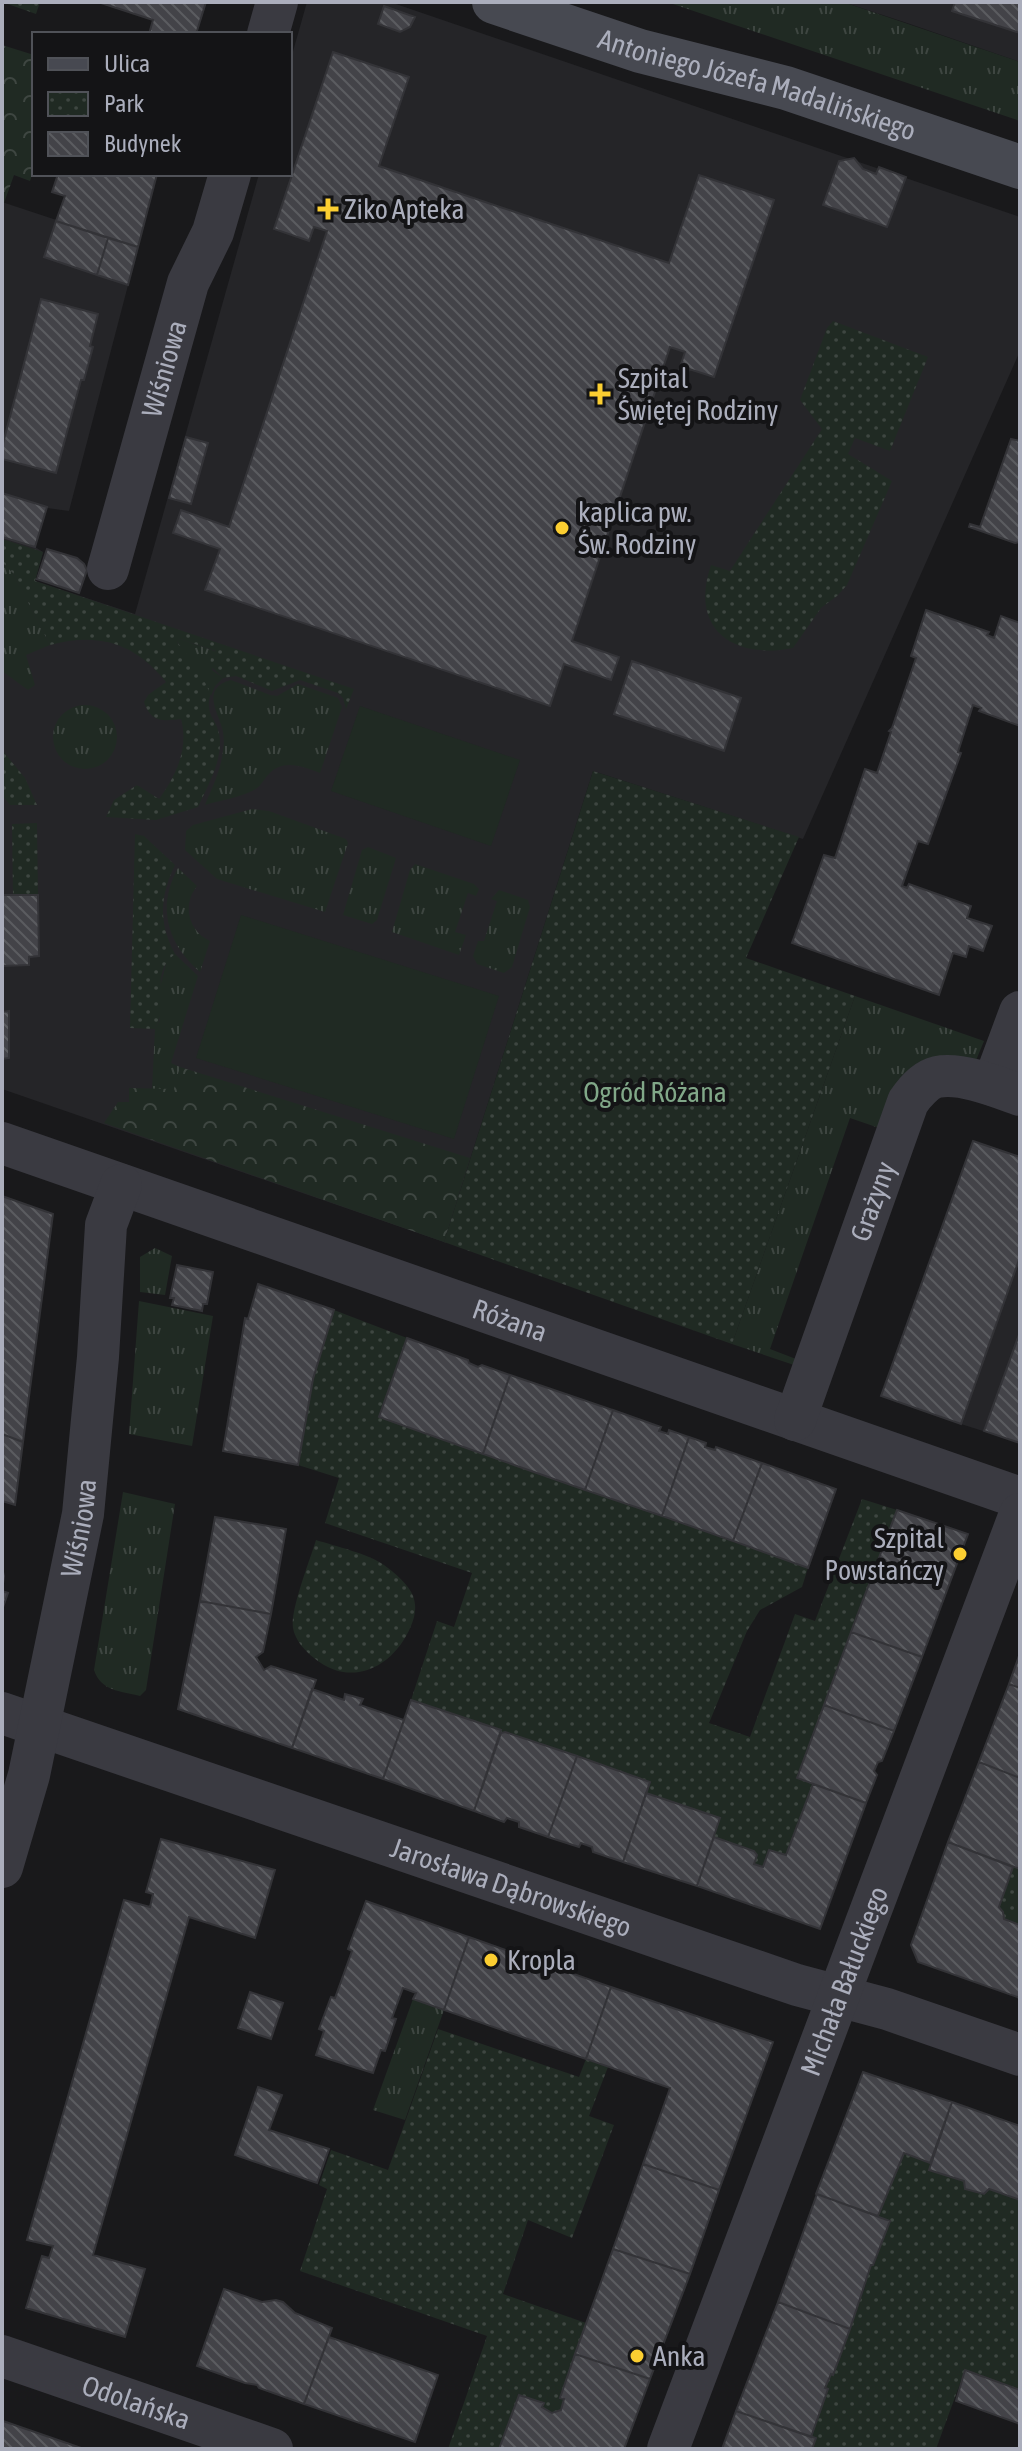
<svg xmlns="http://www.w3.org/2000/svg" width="1022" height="2451" viewBox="0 0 1022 2451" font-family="'Asap Condensed',sans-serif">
<defs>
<pattern id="grass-tufts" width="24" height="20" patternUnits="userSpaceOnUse" patternTransform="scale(2)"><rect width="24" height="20" fill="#202a23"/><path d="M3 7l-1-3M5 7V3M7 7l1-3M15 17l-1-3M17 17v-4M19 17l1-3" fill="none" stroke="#3e4641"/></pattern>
<pattern id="forest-crowns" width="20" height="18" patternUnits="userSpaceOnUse" patternTransform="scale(2)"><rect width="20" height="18" fill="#202a23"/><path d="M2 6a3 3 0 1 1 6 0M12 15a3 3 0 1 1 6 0" fill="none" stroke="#3e4641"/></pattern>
<pattern id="park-dots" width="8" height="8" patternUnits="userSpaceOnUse" patternTransform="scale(2)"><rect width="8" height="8" fill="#202a23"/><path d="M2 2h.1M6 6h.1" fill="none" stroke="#3e4641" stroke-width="1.8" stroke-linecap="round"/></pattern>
<pattern id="building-back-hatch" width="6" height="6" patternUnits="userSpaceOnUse" patternTransform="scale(2)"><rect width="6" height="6" fill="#434348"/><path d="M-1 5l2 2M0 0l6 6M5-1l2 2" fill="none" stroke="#5b5c60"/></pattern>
</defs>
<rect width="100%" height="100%" fill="#19191b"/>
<path fill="#252528" d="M307,2H390L1020,217V351L803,839L593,771L444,1242L2,1089V202L138,247L69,511L47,508L35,547L43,552L35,581L135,614L259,174H290V62Z
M843,2H1020V62L907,23Z
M1020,1257V1443L961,1424Z"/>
<path fill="url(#grass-tufts)" d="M667,2H843L1020,62V121Z
M2,562L13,573L50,645L26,655L35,685L28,690L2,671Z
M180,639L217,652L212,670L223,678L215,686L211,696L177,641Z
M231,680L270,695L277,696L298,684L338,698L342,707L320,773C301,766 282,758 267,776C262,782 261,786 254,790C239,798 220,800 205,805C212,788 221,770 223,751C224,745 224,738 223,732C221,716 198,689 231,680Z
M53 737a32 32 0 1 1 64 0a32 32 0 1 1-64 0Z
M252,809L269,811L346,839L348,843L325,912L217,879L185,850L186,831L193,825Z
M368,847L396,858L377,920L372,924L343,915L362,850Z
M415,864L474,884L479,889L476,896L468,893L455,932L466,935L459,955L392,932L410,870Z
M178,868L197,886C182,905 188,931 210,941L200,972C168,944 156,908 178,868Z
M499,890L528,900L530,907L512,967L504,973L477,964L473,956L478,941H484L497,901L491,899Z
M175,954L198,976L171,1063L180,1067L175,1089H152L155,1029L160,1020L159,991L167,960Z
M855,996L984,1041L975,1063L882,1129L850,1118L770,1349L796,1359L794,1365L732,1344Z
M155,1248L172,1256L165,1295L140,1292V1257Z
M139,1301L213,1316L192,1446L129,1434Z
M123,1492L175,1504L146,1690L140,1696C120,1691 101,1691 94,1670Z
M413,1999L444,2010L405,2120L373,2110Z"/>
<path fill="url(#forest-crowns)" d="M2,45L34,55V169L30,181L14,175L4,203Z
M180,1067L470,1158L444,1242L104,1123L118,1102H129V1088L174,1089Z"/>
<path fill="url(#park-dots)" d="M2,2H40L36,14Z
M833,321L928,357L890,451L855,438L848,454L892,481L847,585L837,596L821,608L793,648C733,660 689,629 711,565L730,571L822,429L800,400L827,328Z
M2,539L43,552L35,581L354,689L346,709L343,698L338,693L300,680L272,691L236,676L223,678L210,665L211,657L216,651L180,639L177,642C187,654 207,680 210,695C210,697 208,704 209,707C209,715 216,722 218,730C226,755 208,785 198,807L156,820L106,817L114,800L137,785L159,799C176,776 189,748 181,719C163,721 151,723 144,702L148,695L166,682C135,643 98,632 50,645L13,573L2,562Z
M2,750L25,778L37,805H10L2,795Z
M593,771L799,837L746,958L855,996L732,1344L444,1242Z
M37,823L38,895H13L12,824Z
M135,834L144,836L175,865C160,896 158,923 175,954C148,974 171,1004 155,1029L130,1028Z
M334,1310L407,1338L380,1417L808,1568L802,1587L760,1610L747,1631L709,1723L750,1737L795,1614L815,1621L862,1499L897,1510L797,1777L813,1784L786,1855L769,1850L763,1867L754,1864L757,1855L754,1851L714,1837L719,1818L646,1793L649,1781L505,1732H500L411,1700L437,1621L454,1627L472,1573L325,1523L339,1478L298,1465L313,1379Z
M316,1540C335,1546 369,1554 384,1565C394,1572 409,1585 413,1596C417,1607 415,1616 411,1626C394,1667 351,1689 314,1658C305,1651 295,1640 293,1628C290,1610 310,1560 316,1540Z
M1013,1867L1020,1869V1925L1004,1919L1003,1912L999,1907Z
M438,2029L579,2077L586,2059L608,2067L589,2116L614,2125L572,2238L528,2220L503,2294L586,2323L560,2397L564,2399L561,2410L552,2413L542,2407L543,2403L520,2395L499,2449H448L487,2336L300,2271L327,2189L319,2185L331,2150L388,2170Z
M904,2153L930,2163V2170L964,2181L965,2189L984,2194L989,2189L1020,2200V2390L965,2370L936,2449H812L811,2437L828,2389L825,2388L831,2374H834L866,2284L865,2283L871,2265H874L890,2221L878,2216Z"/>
<path fill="#202a23" d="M360,706L520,760L491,846L331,791Z
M241,915L499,996L454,1139L196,1058Z"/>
<path fill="url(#building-back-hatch)" stroke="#333337" stroke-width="2" d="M98,2H206L196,34H149L153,20Z
M955,2H1020V33L952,11Z
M384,6L415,17L410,27L400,32L378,24Z
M333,52L409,77L379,166L497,206L669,263L699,175L774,200L714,377L689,369L688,373L679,370L685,352L670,347L572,641L619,657L611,680L564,664L550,706L205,590L220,549L173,533L181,510L229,527L327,231L314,227L309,241L274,229Z
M854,158L863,169L876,174L879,167L906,177L887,227L823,205L839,161Z
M58,174H157L138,247L56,221L65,196L52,192Z
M56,221L108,238L97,275L44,257Z
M108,238L138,247L128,285L97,275Z
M41,299L98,314L90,346L93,347L84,380H81L56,473L2,459V447Z
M186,437L208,443L191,504L169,498Z
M1011,439L1020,441V542L1015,543L969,527L970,524L980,527Z
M2,493L47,507L35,547L2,537Z
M47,549L77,558L84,564L87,570L79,593L37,579Z
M926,610L989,632L987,635L994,638L1001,616L1020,623V726L979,711L981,708L973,705L958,752L961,753L928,844L918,841L902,886L907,888L909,884L971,906L967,918L992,926L983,951L969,946L966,957L953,953L939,995L792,943L824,855L835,858L865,769L877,773L891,732L889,731L892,728L916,658L911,656Z
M632,661L741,698L724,751L614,714Z
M2,895H38L39,956L29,957V965L2,966Z
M9,1011V1058L2,1059V1012Z
M973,1141L1020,1157V1257L961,1424L881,1396Z
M2,1196L53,1214L23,1442L2,1434Z
M177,1265L213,1272L207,1304H203L202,1311L172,1305L174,1298H170Z
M258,1284L334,1310L313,1379L298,1465L223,1451L245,1318L248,1319Z
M1020,1332V1443L984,1431Z
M407,1338L468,1360L469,1363L478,1367L482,1365L510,1375L483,1454L379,1417Z
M510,1375L613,1410L585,1490L483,1454Z
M613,1410L661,1427L659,1431L668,1434L669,1430L689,1437L662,1516L585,1490Z
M2,1434L23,1442L15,1505L2,1501Z
M689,1437L706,1443L705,1447L715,1450L716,1447L762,1463L733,1541L662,1516Z
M762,1463L836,1489L808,1568L733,1541Z
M897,1510L968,1534L922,1657L851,1632Z
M215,1517L286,1529L271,1614L200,1601Z
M2,1568L4,1576L2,1591L8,1593L2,1610Z
M200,1601L271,1614L263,1652L256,1657L264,1670L271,1666L316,1680L292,1748L178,1709Z
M851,1632L922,1657L894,1731L824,1705Z
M1020,1653V1688L1009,1684Z
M1009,1684L1020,1688V1778L979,1762Z
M312,1689L344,1700L345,1694L363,1699L360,1705L404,1720L383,1779L292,1748Z
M411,1700L501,1730L474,1811L383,1779Z
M824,1705L894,1731L882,1761L878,1762L874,1771L877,1775L866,1803L797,1778Z
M505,1732L577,1756L548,1837L519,1827V1822L507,1818L504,1822L474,1811L501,1733Z
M577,1756L650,1782L623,1862L593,1852L592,1847L581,1843L579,1847L548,1837Z
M979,1762L1020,1778V1869L948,1842Z
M813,1784L866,1803L820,1929L697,1886L714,1837L754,1851L757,1855L754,1864L763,1867L769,1850L786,1855Z
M646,1793L720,1818L697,1886L623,1862Z
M161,1839L275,1870L255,1938L189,1917L93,2255L145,2269L125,2337L26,2308L42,2256L49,2258L53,2246L27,2240L124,1900L150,1907L153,1894L146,1892Z
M948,1842L1013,1867L999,1907L1003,1912L1004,1919L1020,1925V1998L918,1962L911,1945Z
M366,1901L469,1937L444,2010L413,1999L416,1993L403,1988L392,2018L396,2019L385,2051L381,2050L373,2073L316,2055L324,2031L319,2029L331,1997L335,1998L352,1951L348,1949Z
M469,1937L611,1987L586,2059L444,2010Z
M611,1987L773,2042L719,2190L643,2164L670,2088L586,2059Z
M250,1992L283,2003L271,2039L238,2028Z
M863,2072L952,2102L930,2163L904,2153L878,2216L816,2194Z
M258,2087L282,2095L269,2130L329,2149L317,2183L235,2155Z
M952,2102L1020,2126V2200L989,2189L984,2194L965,2189L964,2181L929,2170Z
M643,2164L719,2190L690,2274L613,2249Z
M817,2194L890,2221L873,2265H871L850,2329L778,2302Z
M613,2249L690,2274L650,2379L575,2354Z
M224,2289L262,2302L276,2300L283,2302L295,2313L332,2328L304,2404L259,2388L257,2385L245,2383L197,2366Z
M778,2302L850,2329L833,2375L831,2374L825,2388L828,2389L811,2437L736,2411Z
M329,2337L438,2375L415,2442L304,2404Z
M575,2354L650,2379L624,2449H499L519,2395L544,2403L542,2407L552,2413L561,2410L564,2399L560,2398Z
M965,2370L1020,2390V2424L956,2401Z
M736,2411L816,2438L812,2449H722Z
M3,2421L84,2449H2Z"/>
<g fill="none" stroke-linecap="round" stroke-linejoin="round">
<g stroke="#3a3a41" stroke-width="42">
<path d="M268,34L277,2"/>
<path id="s1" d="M108,569L188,283L213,232L230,174"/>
<path d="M993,1085L1020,1012"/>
<path id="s2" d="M2,1143L1020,1498"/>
<path id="s3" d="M795,1420L908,1102C914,1093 925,1080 937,1077C961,1072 998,1087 1020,1095"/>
<path id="s4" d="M2,1713L797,1985L887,2009L1020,2055"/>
<path id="s5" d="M2,1867L29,1775L83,1514L98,1357L106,1225L121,1185"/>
<path id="s6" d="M2,2356L272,2449"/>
<path id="s7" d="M668,2449L1020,1514"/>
</g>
<path stroke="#474951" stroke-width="44" id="s8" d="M494,2L640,51L786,88L1020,167"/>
</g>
<g fill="#fbce31" stroke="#141416" stroke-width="3">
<path d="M324 197h8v8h8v8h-8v8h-8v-8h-8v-8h8z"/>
<path d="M596 382h8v8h8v8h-8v8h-8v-8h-8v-8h8z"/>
<circle cx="562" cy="528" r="8"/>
<circle cx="960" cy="1554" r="8"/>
<circle cx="491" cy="1960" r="8"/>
<circle cx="637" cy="2356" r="8"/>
</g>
<g text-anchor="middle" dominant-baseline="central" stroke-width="8" stroke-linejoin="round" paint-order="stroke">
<g font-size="28" fill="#abaebc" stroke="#141416">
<text stroke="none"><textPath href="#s8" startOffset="276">Antoniego Józefa Madalińskiego</textPath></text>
<text stroke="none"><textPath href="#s1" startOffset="208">Wiśniowa</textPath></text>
<text stroke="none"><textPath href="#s3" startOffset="232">Grażyny</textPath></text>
<text stroke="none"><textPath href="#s2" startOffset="538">Różana</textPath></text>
<text stroke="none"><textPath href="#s5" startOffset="348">Wiśniowa</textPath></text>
<text stroke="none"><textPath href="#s4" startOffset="538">Jarosława Dąbrowskiego</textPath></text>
<text stroke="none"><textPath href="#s7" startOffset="500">Michała Bałuckiego</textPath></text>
<text stroke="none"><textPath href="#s6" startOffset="142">Odolańska</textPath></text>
</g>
<g font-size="28" fill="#abaebc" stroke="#141416" text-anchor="start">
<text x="344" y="209">Ziko Apteka</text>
<text x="618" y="378">Szpital<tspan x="618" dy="32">Świętej Rodziny</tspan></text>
<text x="578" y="512">kaplica pw.<tspan x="578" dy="32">Św. Rodziny</tspan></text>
<text x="944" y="1538" text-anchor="end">Szpital<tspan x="944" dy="32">Powstańczy</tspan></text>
<text x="507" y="1960">Kropla</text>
<text x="653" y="2356">Anka</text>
</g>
<g font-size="28" fill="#81a788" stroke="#141416">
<text x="655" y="1092">Ogród Różana</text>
</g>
</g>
<rect width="1022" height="2451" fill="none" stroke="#abaebc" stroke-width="8"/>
<rect x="32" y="32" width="260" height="144" fill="#141416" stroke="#505258" stroke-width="2"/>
<rect x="48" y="58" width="40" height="12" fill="#474951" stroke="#505258" stroke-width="2"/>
<text x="104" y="72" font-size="24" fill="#abaebc">Ulica</text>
<rect x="48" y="92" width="40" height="24" fill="url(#park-dots)" stroke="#505258" stroke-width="2"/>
<text x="104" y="112" font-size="24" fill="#abaebc">Park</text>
<rect x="48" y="132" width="40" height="24" fill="url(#building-back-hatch)" stroke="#505258" stroke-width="2"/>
<text x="104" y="152" font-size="24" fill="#abaebc">Budynek</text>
</svg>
